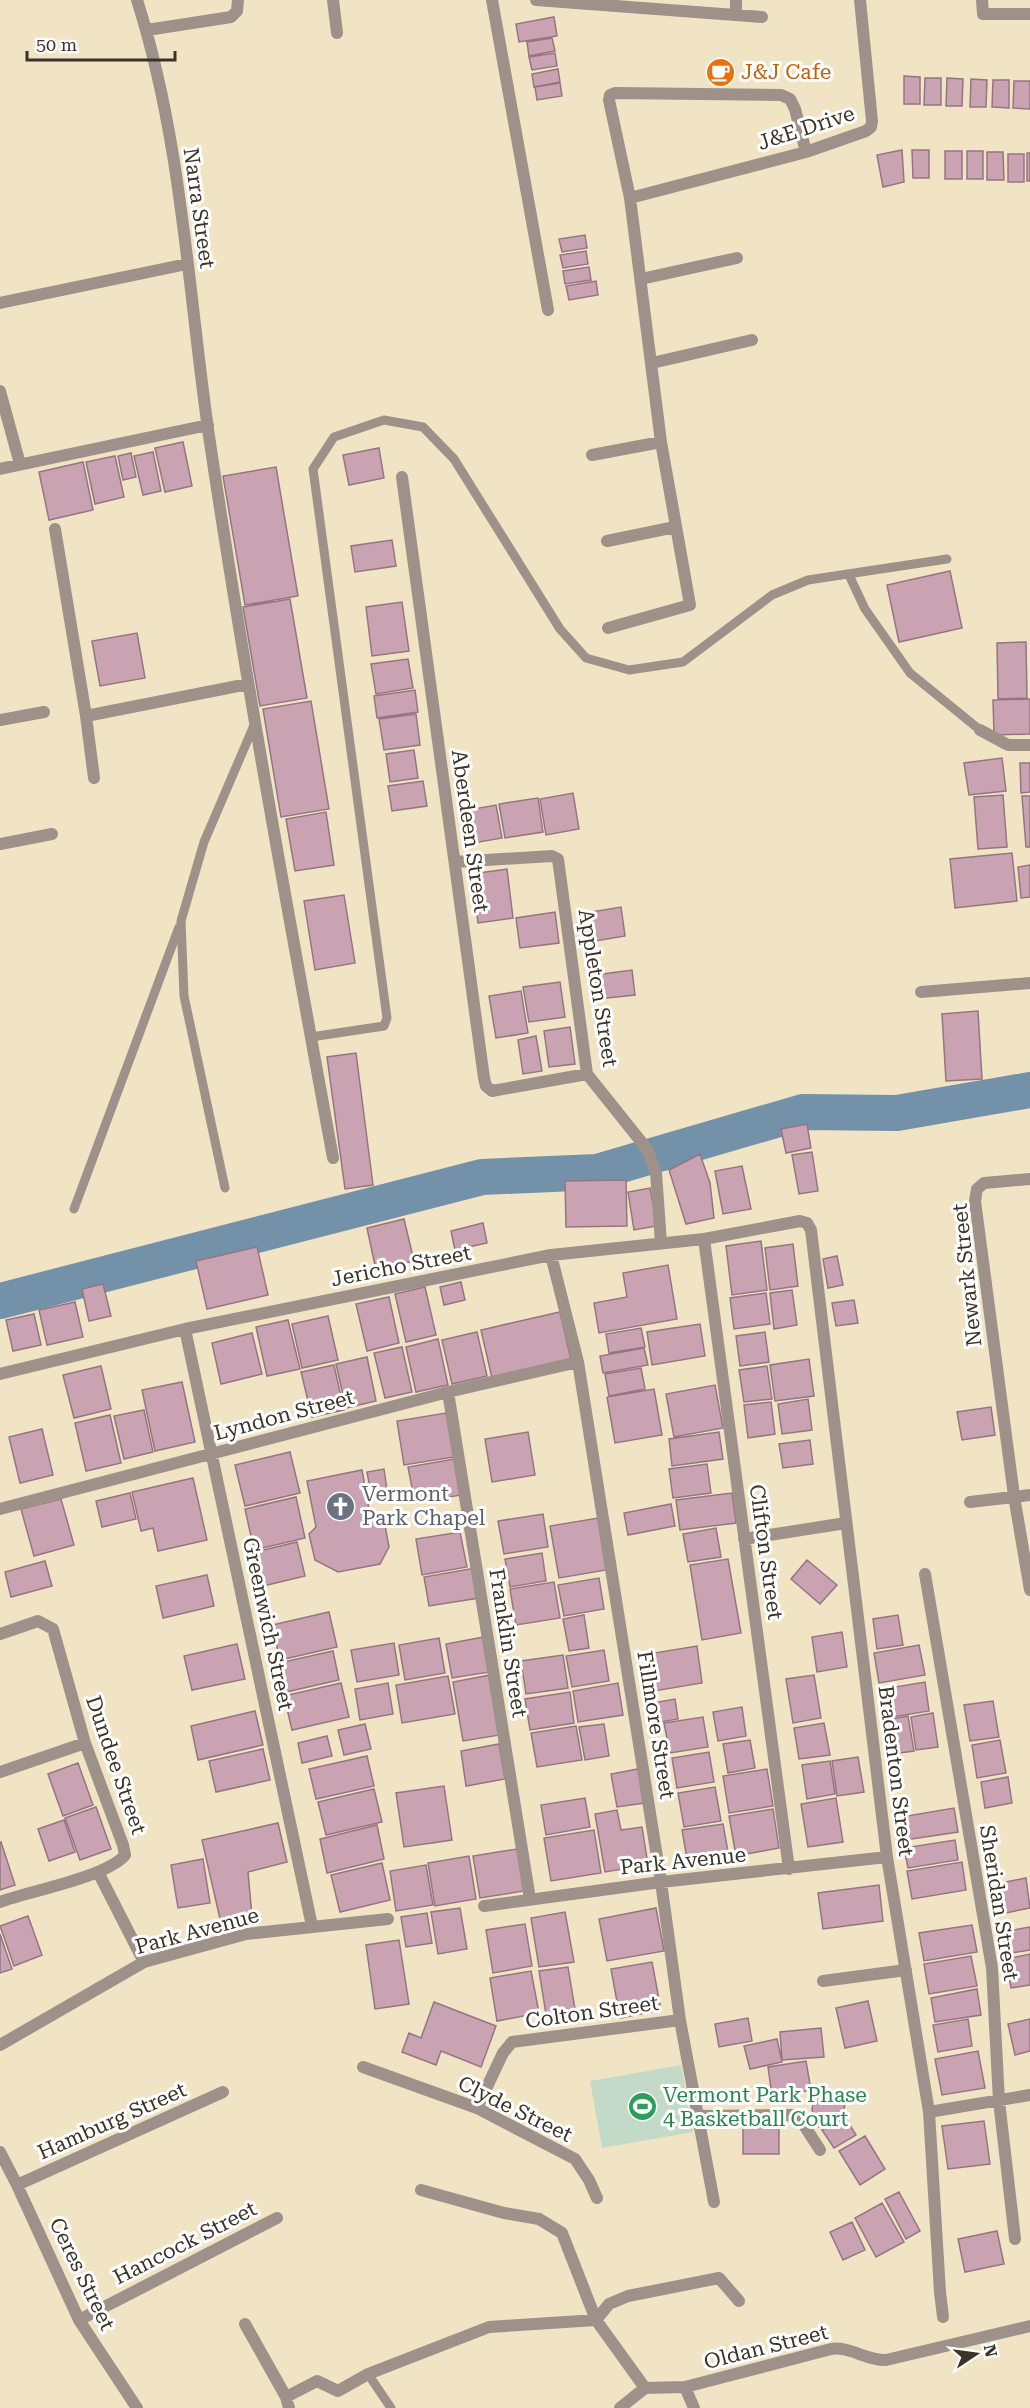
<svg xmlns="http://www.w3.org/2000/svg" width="1030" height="2408" viewBox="0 0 1030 2408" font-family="'Roboto Serif',serif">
<rect width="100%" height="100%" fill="#f1e4c5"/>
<path fill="#c4dac9" d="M681,2065L693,2132L602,2148L590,2081Z"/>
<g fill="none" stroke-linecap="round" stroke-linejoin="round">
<path stroke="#7392a9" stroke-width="36" d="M0,1301L482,1177L597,1172L803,1112L897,1113L1030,1090"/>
</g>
<path fill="#caa3b2" stroke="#957582" stroke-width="1.5" d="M554,17L557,36L519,42L516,24Z
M552,38L555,51L529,56L527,42Z
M555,53L557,66L532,70L529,57Z
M558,69L560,82L534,87L532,74Z
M904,76L920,77V104H904Z
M925,78H941V105H924Z
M947,78L963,79L962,106H946Z
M971,79L987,80L986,107H970Z
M993,80H1009V108L992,107Z
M1014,81H1030V109L1013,108Z
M560,83L562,96L537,100L535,87Z
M902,150L904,182L883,187L877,155Z
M912,150H929V178H913Z
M945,151H962V179H945Z
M967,151H983V179H967Z
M987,152H1003L1004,180H987Z
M1027,153H1030V181H1027Z
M1008,154H1024V182H1008Z
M585,235L587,248L562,252L559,239Z
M586,251L588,264L563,268L560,255Z
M589,267L591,280L565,284L563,271Z
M596,281L598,295L569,300L566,286Z
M183,442L192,486L165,492L155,448Z
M379,448L384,478L349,485L343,455Z
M153,452L161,491L143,495L134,456Z
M131,453L136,477L123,480L118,456Z
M115,456L124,497L95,504L86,462Z
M83,462L93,510L49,520L39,472Z
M276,467L298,596L245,605L223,476Z
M392,540L396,566L355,572L351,546Z
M950,571L962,628L899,642L887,585Z
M290,599L307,698L260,706L243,607Z
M402,602L409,651L372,656L366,607Z
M137,633L145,678L100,686L92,641Z
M1026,642L1027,698L998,699L997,643Z
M408,659L413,688L376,694L371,664Z
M415,690L418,712L377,718L374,696Z
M1030,699V734L994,735L993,700Z
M311,701L329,809L281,817L263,709Z
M416,714L420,745L384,750L379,719Z
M414,750L418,778L390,782L386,754Z
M1002,758L1006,791L969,795L964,763Z
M1020,763H1030V792L1021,793Z
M423,781L427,806L392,811L388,786Z
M573,793L579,829L546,835L540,799Z
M1003,795L1007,847L978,849L974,797Z
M1022,796H1030V847H1026Z
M538,798L543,832L505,838L499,804Z
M496,805L502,838L468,844L462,811Z
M326,812L334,865L295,871L286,819Z
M1012,853L1017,901L955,908L950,859Z
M1030,865V897L1021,898L1018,867Z
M507,869L513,918L478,923L472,874Z
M344,895L355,963L315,970L304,901Z
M621,907L625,936L590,942L585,913Z
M555,912L559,943L520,948L516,918Z
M632,970L635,995L598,999L595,975Z
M560,982L565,1017L529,1022L523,987Z
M521,991L528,1033L496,1038L489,996Z
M978,1011L982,1079L946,1081L942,1014Z
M570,1027L575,1064L549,1067L544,1031Z
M536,1036L542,1071L523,1074L518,1040Z
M356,1053L373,1185L345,1189L327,1057Z
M807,1124L811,1148L786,1153L781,1129Z
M812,1152L818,1191L799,1194L792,1155Z
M700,1154L710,1183L714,1218L686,1224L669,1170Z
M742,1166L751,1209L723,1214L715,1171Z
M626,1180L627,1226L566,1227L565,1181Z
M650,1188L657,1226L634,1230L628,1192Z
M404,1219L414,1261L376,1270L367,1228Z
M483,1223L487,1243L455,1250L451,1231Z
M761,1241L767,1290L732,1295L726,1246Z
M793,1244L798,1286L770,1290L765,1248Z
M257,1247L268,1295L207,1309L196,1261Z
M837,1256L843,1285L828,1288L823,1259Z
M668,1265L677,1319L599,1333L594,1303L627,1297L623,1273Z
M461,1282L465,1300L444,1305L440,1287Z
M103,1284L111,1316L89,1321L82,1289Z
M425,1287L436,1335L406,1342L395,1294Z
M792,1290L797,1325L774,1329L770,1293Z
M766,1293L770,1324L734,1329L730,1298Z
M389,1297L399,1343L367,1351L356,1304Z
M854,1300L858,1323L836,1326L832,1303Z
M75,1302L83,1337L47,1345L39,1310Z
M560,1312L571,1360L492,1378L481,1330Z
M34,1314L41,1345L13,1351L6,1320Z
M328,1316L338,1360L302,1368L292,1324Z
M288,1320L300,1369L267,1376L256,1327Z
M700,1324L705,1356L652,1365L647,1332Z
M641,1328L645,1347L609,1353L606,1334Z
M477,1332L487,1376L452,1384L442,1340Z
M765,1332L769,1362L740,1366L736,1336Z
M252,1333L262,1374L221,1384L212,1343Z
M438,1339L448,1385L416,1392L406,1347Z
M402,1347L412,1392L385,1398L374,1353Z
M644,1348L648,1365L603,1373L600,1356Z
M367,1357L376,1401L346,1408L336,1364Z
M809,1359L814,1396L775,1401L770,1365Z
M334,1365L344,1410L312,1417L301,1372Z
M101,1366L111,1409L74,1418L63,1375Z
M767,1366L772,1399L744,1402L739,1370Z
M641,1368L645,1389L609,1396L605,1374Z
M182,1382L195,1442L155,1451L142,1390Z
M715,1385L723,1428L674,1437L666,1394Z
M654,1389L662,1435L615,1443L607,1397Z
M808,1399L812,1430L782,1434L778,1404Z
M771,1402L775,1434L748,1438L744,1405Z
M991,1407L995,1435L962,1440L957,1412Z
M144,1410L153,1452L124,1459L114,1416Z
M446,1413L454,1457L404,1465L397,1421Z
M110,1415L121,1463L86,1471L75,1423Z
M42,1429L53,1475L20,1483L9,1437Z
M528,1432L535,1475L492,1482L485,1439Z
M719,1432L723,1459L672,1466L669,1439Z
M810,1440L813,1464L783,1468L779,1444Z
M290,1452L300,1493L245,1506L235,1465Z
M454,1459L461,1495L415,1503L408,1467Z
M707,1464L711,1493L673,1498L669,1469Z
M384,1469L387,1490L371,1493L367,1472Z
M362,1470L370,1515L384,1520L389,1547L380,1564L338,1572L315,1560L309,1534L316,1527L307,1481Z
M193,1478L207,1540L158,1551L153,1528L141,1531L132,1492Z
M130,1493L136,1519L102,1527L96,1501Z
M732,1493L736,1523L680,1530L676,1500Z
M296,1497L305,1538L254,1550L245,1509Z
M61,1499L74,1545L34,1556L21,1509Z
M671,1504L675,1526L628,1535L624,1513Z
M543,1514L548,1547L504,1554L498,1521Z
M598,1518L606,1570L559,1578L550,1526Z
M716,1528L721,1557L688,1562L683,1534Z
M460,1532L467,1567L422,1575L416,1539Z
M297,1542L305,1576L263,1586L255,1552Z
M542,1553L546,1581L510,1587L505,1559Z
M728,1559L741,1633L702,1640L690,1565Z
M807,1560L837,1585L820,1604L791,1579Z
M45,1561L52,1586L11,1597L5,1572Z
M475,1568L479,1598L429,1606L424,1577Z
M207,1575L214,1606L163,1618L156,1586Z
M599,1578L604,1609L564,1616L558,1585Z
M554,1582L560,1618L516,1625L510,1589Z
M329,1612L337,1647L280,1660L272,1625Z
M584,1615L589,1648L569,1651L563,1619Z
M898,1615L903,1645L877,1649L873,1619Z
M842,1632L847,1667L817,1672L812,1637Z
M484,1637L490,1672L452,1678L446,1644Z
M439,1638L445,1673L405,1680L399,1645Z
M394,1643L399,1675L357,1682L351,1650Z
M237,1644L245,1679L192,1690L184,1656Z
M919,1645L925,1675L879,1683L874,1653Z
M697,1646L702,1683L654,1691L648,1654Z
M604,1650L609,1681L572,1687L566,1656Z
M333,1651L339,1680L286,1692L279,1663Z
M563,1655L568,1688L526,1694L521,1661Z
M490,1675L500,1735L463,1741L453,1682Z
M814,1675L821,1718L793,1723L786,1679Z
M448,1676L455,1714L402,1723L396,1685Z
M925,1682L929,1711L887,1718L883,1689Z
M341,1683L349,1717L292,1730L284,1696Z
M388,1683L393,1714L360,1720L355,1689Z
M618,1683L623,1715L578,1722L573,1691Z
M570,1692L574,1723L530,1730L525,1699Z
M675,1699L678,1719L661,1722L658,1702Z
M993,1701L999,1737L970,1741L964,1705Z
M742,1707L746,1736L718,1741L713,1712Z
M255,1711L263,1745L198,1760L191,1726Z
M933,1713L938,1747L916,1750L911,1717Z
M908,1716L914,1751L892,1754L886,1720Z
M703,1717L708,1747L670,1753L664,1723Z
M824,1723L830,1755L799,1759L794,1728Z
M365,1724L371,1749L344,1755L338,1730Z
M604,1724L609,1756L585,1760L579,1727Z
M576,1726L582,1760L537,1767L531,1733Z
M327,1736L332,1756L302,1763L298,1743Z
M750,1740L755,1768L728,1773L723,1744Z
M1000,1740L1006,1773L977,1778L972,1745Z
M499,1744L505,1779L466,1786L461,1751Z
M263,1749L270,1780L216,1792L209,1761Z
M709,1752L714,1782L677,1788L672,1758Z
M367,1756L374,1786L316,1799L309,1769Z
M858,1757L864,1792L837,1796L832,1761Z
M830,1761L835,1794L807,1799L802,1765Z
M78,1763L93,1805L63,1816L48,1774Z
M638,1769L644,1803L617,1807L611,1774Z
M767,1769L773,1806L729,1813L723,1776Z
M1008,1777L1012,1803L985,1808L981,1782Z
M444,1786L452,1840L404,1847L396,1793Z
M715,1787L721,1821L684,1827L678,1793Z
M374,1789L382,1822L326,1835L318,1802Z
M585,1798L590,1827L546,1835L541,1805Z
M836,1798L843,1842L808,1847L801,1804Z
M96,1807L111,1849L80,1860L65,1818Z
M954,1808L958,1832L905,1840L901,1817Z
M773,1809L779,1848L736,1856L729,1816Z
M617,1810L621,1830L642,1827L648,1865L605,1872L595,1814Z
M64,1820L75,1852L49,1861L38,1829Z
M278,1823L287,1862L248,1872L252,1916L221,1923L202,1840Z
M723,1824L728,1852L687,1859L682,1830Z
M377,1825L384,1859L327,1873L320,1839Z
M594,1830L601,1873L551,1881L544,1838Z
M955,1840L958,1860L908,1868L904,1848Z
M1,1842L15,1885L0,1890V1843Z
M517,1849L524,1891L480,1898L473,1856Z
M469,1856L476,1899L435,1906L428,1863Z
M203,1859L210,1903L178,1908L171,1865Z
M962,1862L966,1890L912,1899L907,1871Z
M382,1863L390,1900L340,1912L331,1875Z
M426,1865L433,1905L396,1911L390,1871Z
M1026,1878L1030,1908L1005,1913L1000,1883Z
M879,1885L883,1921L823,1929L818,1893Z
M460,1908L467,1949L438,1954L431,1912Z
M656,1908L664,1951L607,1961L599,1919Z
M565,1912L574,1962L539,1967L531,1918Z
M427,1913L432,1943L406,1947L401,1917Z
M28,1916L42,1955L14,1966L0,1926Z
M525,1924L532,1966L493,1973L486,1930Z
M972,1925L977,1952L924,1961L919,1933Z
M1030,1927V1950L1006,1954L1002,1932Z
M0,1934L12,1969L0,1973Z
M399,1940L409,2004L375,2009L366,1945Z
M1030,1954V1985L1011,1988L1006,1959Z
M971,1956L977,1986L929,1994L924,1964Z
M652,1962L661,2010L620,2018L611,1969Z
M568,1967L575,2009L546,2014L539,1971Z
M531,1971L539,2013L497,2021L490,1978Z
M977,1989L981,2015L935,2022L931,1998Z
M868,2001L877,2041L845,2048L836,2008Z
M434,2002L496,2026L481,2067L441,2051L436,2065L402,2052L409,2033L421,2038Z
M748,2018L752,2041L719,2047L715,2024Z
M968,2019L972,2046L938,2052L933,2025Z
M1030,2019V2051L1015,2055L1008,2024Z
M821,2028L824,2057L782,2060L780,2032Z
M777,2039L782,2062L750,2069L744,2046Z
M978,2051L985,2088L942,2095L935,2059Z
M806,2061L811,2090L772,2096L768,2067Z
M815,2090L845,2096L844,2115L819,2127L812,2110Z
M845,2117L856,2135L834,2148L822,2130Z
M984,2121L990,2164L948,2169L942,2126Z
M743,2125H779V2154H743Z
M865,2136L885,2169L860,2185L839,2151Z
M899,2192L920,2231L906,2239L885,2199Z
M882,2203L904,2242L876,2257L855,2218Z
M852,2222L865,2250L843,2260L830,2232Z
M997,2231L1004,2264L965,2272L958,2239Z"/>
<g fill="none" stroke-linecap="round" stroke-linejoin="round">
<path stroke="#9e9189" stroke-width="9" d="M849,575L865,609L910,673L980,730
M311,1037L384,1026L387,1018L313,469L334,437L384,420L423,427L454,459L560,629L586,658L629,670L683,662L772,595L808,580L947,559
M225,1188L184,996L181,921L204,842L255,723
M74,1209L179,927
M368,2374L391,2408"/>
<path stroke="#9e9189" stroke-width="12" d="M137,0C182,141 188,291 209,436C245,678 289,918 333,1158
M333,0L337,33
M492,0L548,310
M536,0L762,17
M982,0L983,14H1030
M736,15V0
M147,30L231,17L237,11L238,0
M630,198L806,152L866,131L871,127L872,121L860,0
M641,279L737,258
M0,303L187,264
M652,363L752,340
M0,391L20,464
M592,455L661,442
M0,469L208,425
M402,477L484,1078L486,1086L492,1091L587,1074
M55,529L86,716L94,778
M607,541L675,527
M608,628L690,605L661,442L630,198L609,100L610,95L615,93L781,95L790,99L795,109L806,152
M86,716L248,684
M0,720L44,712
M980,730L1008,745H1030
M0,844L52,834
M455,862L552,856L558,859L587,1074L647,1149L656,1173L661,1243
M921,992L1030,983
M1030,1179L984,1183L977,1189L975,1201L1014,1496L1030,1590
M704,1239L789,1869
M551,1255L578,1362L661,1882L680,2020L714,2202
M185,1329L312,1926
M0,1374L185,1329L551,1255L704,1239L800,1221L807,1223L811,1230L887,1857L929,2112L940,2292L943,2317
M448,1392L530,1899
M970,1502L1030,1495
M0,1509L448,1392L578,1362
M744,1539L846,1523
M925,1574L992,1968L999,2101L1015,2239
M0,1634L38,1621L53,1629L85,1743L123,1845L125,1855C107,1877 30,1891 0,1902
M0,1772L85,1743
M98,1872L144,1962
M484,1906L661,1882L887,1857
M823,1981L906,1970
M0,2045L144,1962L246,1934L388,1919
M363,2067L477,2108L575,2159L589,2180L597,2198
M477,2108L503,2053L512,2042L680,2020
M929,2112L1030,2095
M697,2116L793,2115L802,2122L820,2150
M0,2152L17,2185L79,2320L137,2408
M17,2185L223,2092
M421,2190L504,2213L539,2219L562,2233L596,2320L609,2304L628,2296L719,2278L739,2301
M79,2320L277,2218
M245,2324L286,2397L289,2408
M685,2387L694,2408
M286,2397L317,2381L338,2391L368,2374L489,2327L596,2320L645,2388
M620,2408L645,2388L685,2387L831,2349C850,2346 867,2361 886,2360L1030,2326"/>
</g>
<defs>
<symbol id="cafe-disc" viewBox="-11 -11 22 22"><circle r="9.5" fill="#e8710a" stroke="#fff"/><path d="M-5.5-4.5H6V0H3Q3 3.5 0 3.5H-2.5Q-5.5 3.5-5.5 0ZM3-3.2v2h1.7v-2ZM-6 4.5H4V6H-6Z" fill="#fff"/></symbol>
<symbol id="church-disc" viewBox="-11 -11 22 22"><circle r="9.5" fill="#6b7280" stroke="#fff"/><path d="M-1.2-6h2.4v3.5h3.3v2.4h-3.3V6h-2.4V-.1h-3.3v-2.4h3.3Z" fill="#fff"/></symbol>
<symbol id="stadium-disc" viewBox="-11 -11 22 22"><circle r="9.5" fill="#2e9e5b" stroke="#fff"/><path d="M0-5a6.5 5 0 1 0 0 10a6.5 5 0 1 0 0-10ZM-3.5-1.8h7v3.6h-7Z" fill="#fff"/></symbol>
</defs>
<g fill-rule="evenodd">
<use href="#cafe-disc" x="704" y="56" width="33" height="33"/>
<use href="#church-disc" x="324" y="1490" width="33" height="33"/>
<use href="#stadium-disc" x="626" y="2090" width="33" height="33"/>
</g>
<g text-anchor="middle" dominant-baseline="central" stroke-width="6" stroke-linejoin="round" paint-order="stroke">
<g font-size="21" fill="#c56008" stroke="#fff" text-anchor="start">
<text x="741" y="72">J&amp;J Cafe</text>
</g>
<g font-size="21" fill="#393427" stroke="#fff">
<text transform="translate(806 128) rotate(-18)">J&amp;E Drive</text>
<text transform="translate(199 208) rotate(82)">Narra Street</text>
<text transform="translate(470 831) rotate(82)">Aberdeen Street</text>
<text transform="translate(598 988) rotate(81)">Appleton Street</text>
<text transform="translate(401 1266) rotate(-11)">Jericho Street</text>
<text transform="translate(967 1275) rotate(-96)">Newark Street</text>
<text transform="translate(284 1415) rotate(-15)">Lyndon Street</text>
<text transform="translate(766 1552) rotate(82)">Clifton Street</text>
<text transform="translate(268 1624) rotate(78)">Greenwich Street</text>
<text transform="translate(508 1643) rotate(81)">Franklin Street</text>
<text transform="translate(656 1725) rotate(81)">Fillmore Street</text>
<text transform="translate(116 1765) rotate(71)">Dundee Street</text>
<text transform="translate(896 1771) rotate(83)">Bradenton Street</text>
<text transform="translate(683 1861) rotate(-6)">Park Avenue</text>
<text transform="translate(999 1903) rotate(81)">Sheridan Street</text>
<text transform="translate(197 1931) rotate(-15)">Park Avenue</text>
<text transform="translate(592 2012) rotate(-8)">Colton Street</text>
<text transform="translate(515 2109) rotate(26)">Clyde Street</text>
<text transform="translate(112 2121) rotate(-24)">Hamburg Street</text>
<text transform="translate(185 2243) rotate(-27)">Hancock Street</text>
<text transform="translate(82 2274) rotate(64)">Ceres Street</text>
<text transform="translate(766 2347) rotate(-14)">Oldan Street</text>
</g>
<g font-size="21" fill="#5b616d" stroke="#fff" text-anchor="start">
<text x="362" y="1494">Vermont<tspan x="362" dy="24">Park Chapel</tspan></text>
</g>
<g font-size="21" fill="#27864d" stroke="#fff" text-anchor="start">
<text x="663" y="2095">Vermont Park Phase<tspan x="663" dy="24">4 Basketball Court</tspan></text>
</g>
</g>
<g transform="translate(976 2354) rotate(77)" stroke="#ffffff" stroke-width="4.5" paint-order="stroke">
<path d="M0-4.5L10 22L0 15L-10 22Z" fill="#393427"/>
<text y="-9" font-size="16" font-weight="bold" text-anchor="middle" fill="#393427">N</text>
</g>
<path d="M27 51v9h148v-9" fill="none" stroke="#393427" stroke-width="3"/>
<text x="36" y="51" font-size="18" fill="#393427" stroke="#ffffff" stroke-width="4.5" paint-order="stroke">50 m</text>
</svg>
